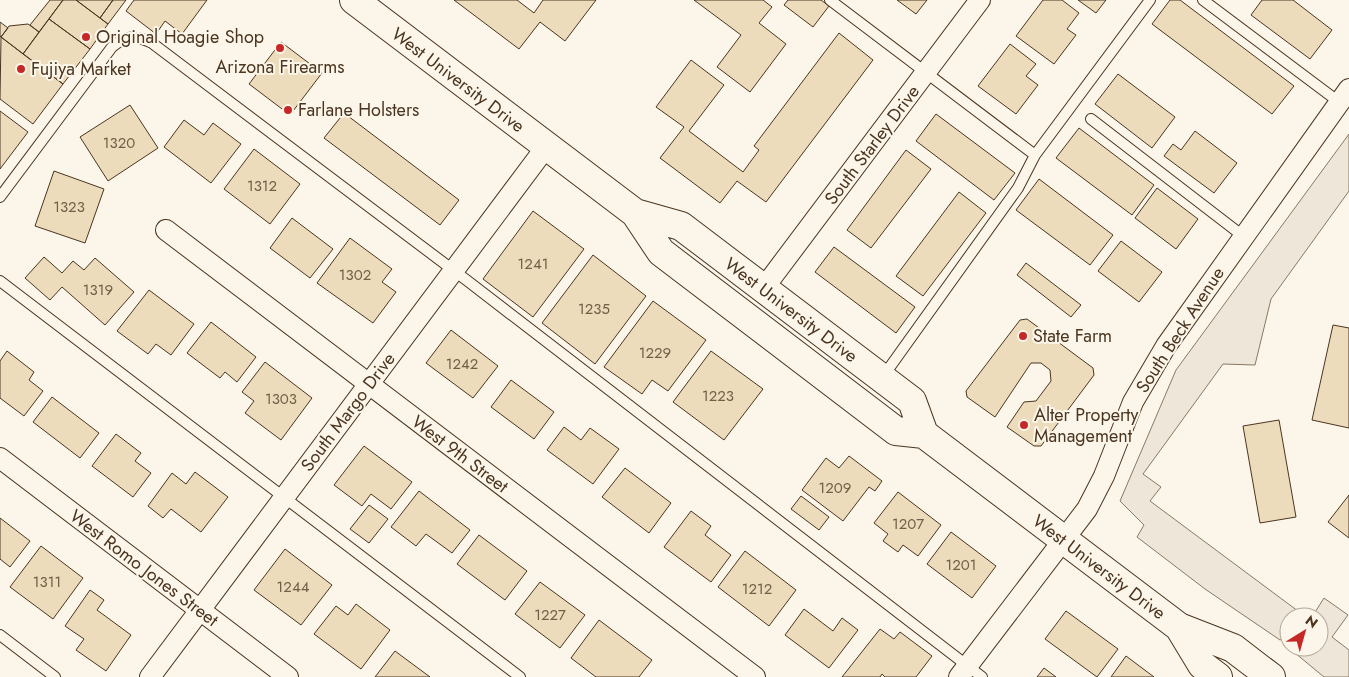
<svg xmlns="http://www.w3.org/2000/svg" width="1349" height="677" viewBox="0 0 1349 677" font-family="Jost,sans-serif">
<rect width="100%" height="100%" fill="#fbf6e9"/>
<path fill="#ede6d9" stroke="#887966" d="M1349,134V191L1271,299L1255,365L1223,364L1143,474L1161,487L1150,501L1306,617H1289V636L1280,640L1205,589L1137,537L1144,525L1120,501L1176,370Z
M1324,598L1348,615L1332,637L1349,650V677H1324L1289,648L1319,647V617H1312Z"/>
<path fill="#ecdcbc" stroke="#4a3520" d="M50,0H63L39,32L30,25Z
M63,0H76L108,24L90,49L49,19Z
M76,0H113L100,18Z
M113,0H126L108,24L100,18Z
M134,0H207L182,34L165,21L156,34L126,11Z
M454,0H517L534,13L543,0H596L565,41L540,22L519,49Z
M694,0H763L772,7L759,23L786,44L750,92L717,67L741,35Z
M788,0H821L829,6L813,27L784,5Z
M897,0H927L916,14Z
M1043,0H1062L1079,13L1067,29L1076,35L1054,64L1016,36Z
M1078,0H1106L1096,13Z
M1170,0H1180L1294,86L1272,114L1152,24Z
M1262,0H1293L1332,30L1310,59L1251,15Z
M49,19L90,49L63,84L23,54Z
M0,22L8,28L1,37L0,36Z
M28,24L39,32L23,54L1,37L9,26Z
M839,33L873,60L766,202L737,181L720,203L660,158L684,127L656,107L691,60L724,85L689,131L743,172L759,150L754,146Z
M1,37L63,84L33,124L0,99Z
M281,42L322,73L290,115L249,84Z
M1010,44L1036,64L1026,76L1038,85L1016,114L978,86Z
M1118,74L1175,117L1152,148L1095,104Z
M130,105L158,148L108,181L80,137Z
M0,111L28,132L0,169Z
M344,113L459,200L440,225L324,138Z
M936,114L1015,173L994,200L916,141Z
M184,120L204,135L213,123L241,144L211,183L164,147Z
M1079,128L1154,185L1132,215L1056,158Z
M1195,131L1237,163L1214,193L1164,156L1173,144L1181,150Z
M254,149L300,184L270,224L224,189Z
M906,150L931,169L871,248L847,230Z
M54,171L104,189L85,243L35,226Z
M1039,179L1113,235L1090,265L1016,210Z
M1157,188L1198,219L1176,249L1135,218Z
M959,192L986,213L923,296L896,276Z
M533,211L584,249L533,317L483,279Z
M292,218L333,249L310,278L270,248Z
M350,238L392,269L382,282L396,292L373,323L317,283Z
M1121,241L1162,272L1139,302L1098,271Z
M834,247L915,307L896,333L815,272Z
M593,255L646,296L595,364L542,323Z
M44,257L62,273L73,261L84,270L95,258L134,292L105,325L62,287L50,300L25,278Z
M1026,263L1081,305L1071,317L1017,275Z
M149,290L194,324L171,355L156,344L148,354L117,331Z
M653,301L706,340L668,391L652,380L642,394L604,367Z
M1027,319L1093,368L1094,375L1041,446H1034L1007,427L1024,402L1036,401L1051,381L1050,370L1041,363H1031L995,417L967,397L966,391L1020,320Z
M211,322L256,357L237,382L225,372L220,378L187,353Z
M1333,325L1349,328V428L1312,420Z
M451,330L498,366L473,398L426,363Z
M7,351L34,372L29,380L43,391L24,416L0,398V361Z
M711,351L763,389L724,440L673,402Z
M265,362L312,398L281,440L245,413L254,401L242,392Z
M511,380L554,412L534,439L491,407Z
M52,397L99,433L80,458L33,422Z
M1279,420L1296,517L1260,523L1243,426Z
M564,427L581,440L590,428L619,449L593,484L547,450Z
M116,434L141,453L135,461L151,473L133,497L92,466Z
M364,446L412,482L391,509L371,494L362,506L334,485Z
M849,456L882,481L875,491L869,487L843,521L802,490L826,458L839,468Z
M625,468L671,503L649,533L602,497Z
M195,472L228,497L201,532L171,509L163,518L148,506L172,473L186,484Z
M419,491L470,530L452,553L426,534L416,546L391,527Z
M898,492L941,525L918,556L903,545L898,552L883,541L888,534L874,523Z
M1349,495V538L1328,522Z
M801,496L829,517L819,530L791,509Z
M369,505L388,519L369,543L350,529Z
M691,511L711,526L705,535L731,555L711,582L664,547Z
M0,518L30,541L10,567L0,559Z
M951,532L996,566L972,598L927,564Z
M479,535L527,571L505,600L457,564Z
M41,546L83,578L53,619L10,587Z
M285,549L332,585L301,625L254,590Z
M745,551L796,590L769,626L718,587Z
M540,582L585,615L560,648L515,614Z
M90,590L104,600L97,610L131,635L106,671L76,650L84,639L65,626Z
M356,604L390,630L361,669L314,634L336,606L348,615Z
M804,609L833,631L842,618L858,630L829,668L785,635Z
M1066,611L1118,649L1097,677L1045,639Z
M599,620L652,660L639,677H596L571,658Z
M880,629L894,639L900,632L932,656L916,677H885L882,674L880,677H842Z
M395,651L430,677H375Z
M1126,656L1154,677H1111Z
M1044,668L1056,677H1037Z"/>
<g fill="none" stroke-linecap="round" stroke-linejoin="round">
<defs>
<path id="lane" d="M830,0L1035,155
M1203,0L1339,102
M1091,119L1243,236
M0,197L112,47C126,35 136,35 152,43L469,282L982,677
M0,281L520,677
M882,378L1018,188L1035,155L1150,0
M0,635L55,677"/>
<path id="street" d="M166,230L755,677
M763,289L980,0
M0,458L288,677
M150,677L546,147
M959,677L1087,509L1104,476L1133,402L1166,346L1349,89"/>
<path id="primary" d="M354,0L635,213L661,252L896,431L924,434L1179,627L1233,648L1271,677
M635,213L681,226L912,401L924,434
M1179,627L1202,665L1218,677"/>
</defs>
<use href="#lane" stroke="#4a3520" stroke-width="12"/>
<use href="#street" stroke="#4a3520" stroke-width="22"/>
<use href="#primary" stroke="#4a3520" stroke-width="30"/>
<use href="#lane" stroke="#fbf6e9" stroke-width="10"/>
<use href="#street" stroke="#fbf6e9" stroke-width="20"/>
<use href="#primary" stroke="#fbf6e9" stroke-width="28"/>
</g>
<g fill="#c62828" stroke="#fbf6e9" stroke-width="2">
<circle cx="86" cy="37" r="5"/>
<circle cx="280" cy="48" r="5"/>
<circle cx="21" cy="69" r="5"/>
<circle cx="288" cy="110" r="5"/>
<circle cx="1023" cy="336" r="5"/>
<circle cx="1024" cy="425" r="5"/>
</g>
<g text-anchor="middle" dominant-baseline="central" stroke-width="4" stroke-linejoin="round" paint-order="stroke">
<g font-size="15" fill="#725f47">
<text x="119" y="143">1320</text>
<text x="262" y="186">1312</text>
<text x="69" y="207">1323</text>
<text x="533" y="264">1241</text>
<text x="355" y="275">1302</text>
<text x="98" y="290">1319</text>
<text x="594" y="309">1235</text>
<text x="655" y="353">1229</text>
<text x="462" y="364">1242</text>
<text x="718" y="396">1223</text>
<text x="281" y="399">1303</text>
<text x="835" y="488">1209</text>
<text x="908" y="524">1207</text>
<text x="961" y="565">1201</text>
<text x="47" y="582">1311</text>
<text x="293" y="587">1244</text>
<text x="757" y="589">1212</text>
<text x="550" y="615">1227</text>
</g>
<g font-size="18" fill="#4a3520" stroke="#fbf6e9" text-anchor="start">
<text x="96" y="37">Original Hoagie Shop</text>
<text x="280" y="67" text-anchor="middle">Arizona Firearms</text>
<text x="31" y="69">Fujiya Market</text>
<text x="298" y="110">Farlane Holsters</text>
<text x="1033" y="336">State Farm</text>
<text x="1034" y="415">Alter Property<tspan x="1034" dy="21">Management</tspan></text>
</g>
<g font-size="18" fill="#4a3520" stroke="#fbf6e9">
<text transform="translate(458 80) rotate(37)">West University Drive</text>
<text transform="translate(872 145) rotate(-53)">South Starley Drive</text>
<text transform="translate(791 310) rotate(37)">West University Drive</text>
<text transform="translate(1180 330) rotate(-57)">South Beck Avenue</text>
<text transform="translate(348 412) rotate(-53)">South Margo Drive</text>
<text transform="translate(460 454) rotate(37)">West 9th Street</text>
<text transform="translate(1099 567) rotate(37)">West University Drive</text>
<text transform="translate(144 568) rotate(37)">West Romo Jones Street</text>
</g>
</g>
<g transform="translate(1304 632) rotate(37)"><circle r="24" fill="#fbf6e9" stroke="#b4a999"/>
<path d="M0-4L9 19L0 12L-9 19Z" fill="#c62828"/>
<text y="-8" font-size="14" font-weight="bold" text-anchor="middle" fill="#4a3520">N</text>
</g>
</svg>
